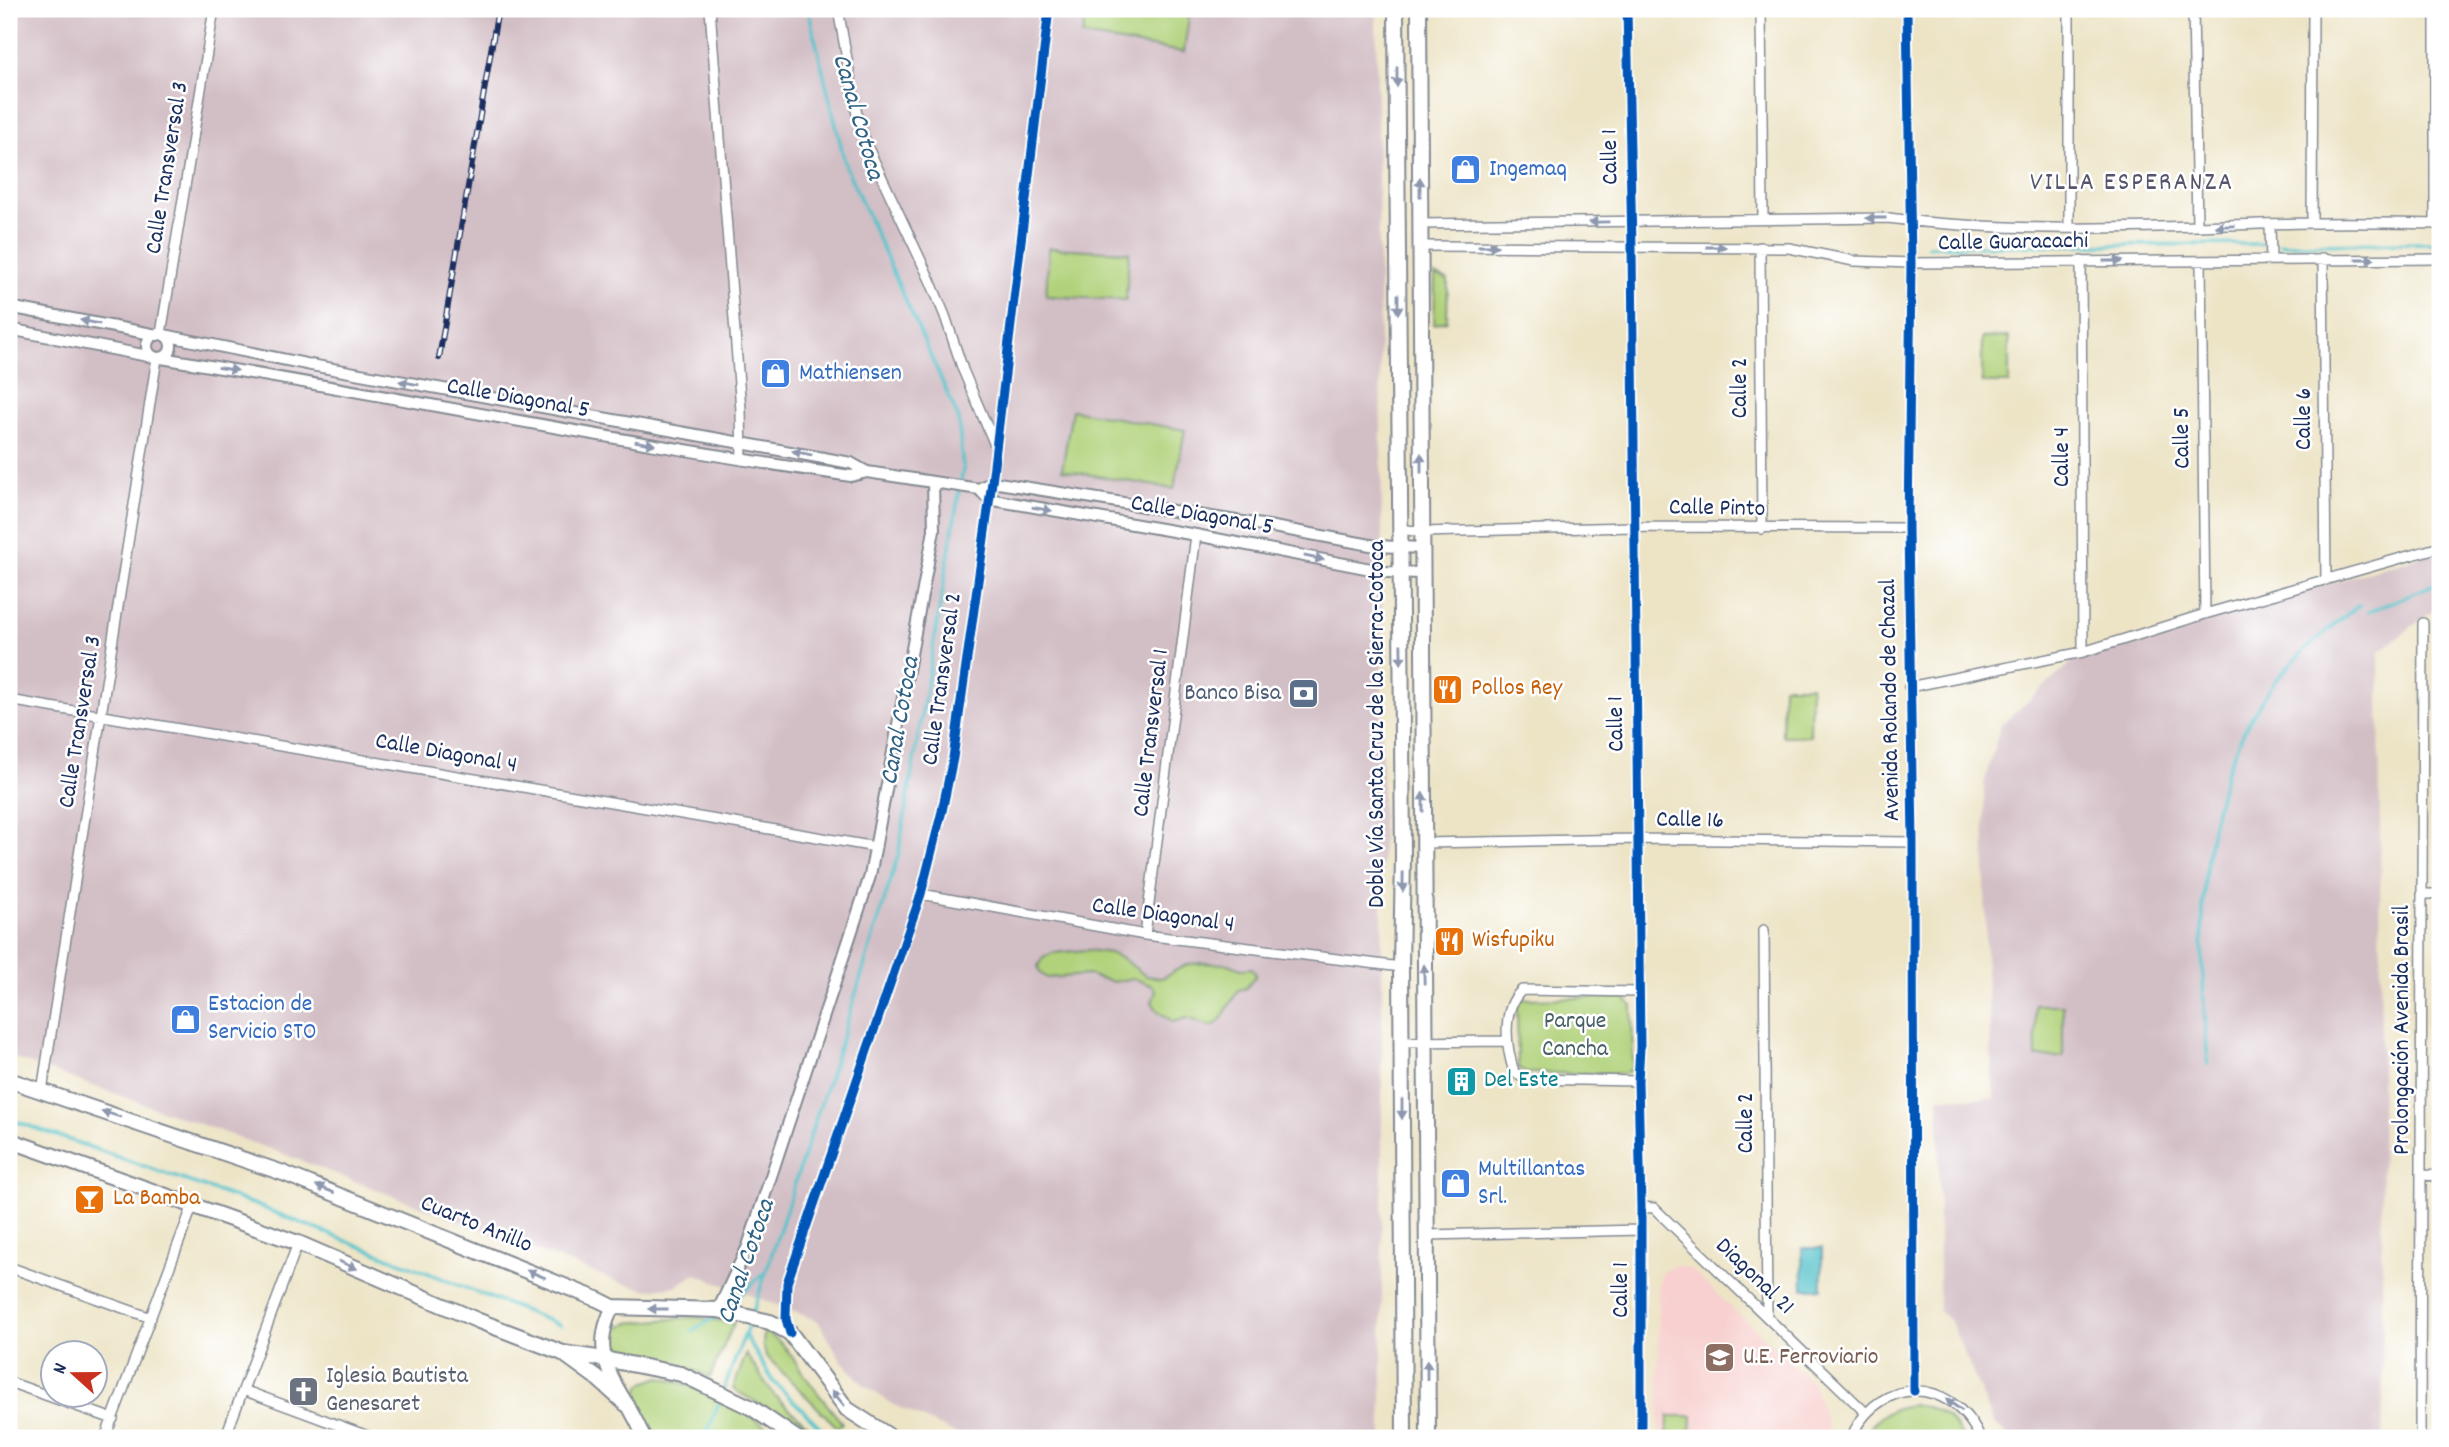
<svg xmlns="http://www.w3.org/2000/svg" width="2449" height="1447" viewBox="0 0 2449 1447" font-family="Dekko,sans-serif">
<rect width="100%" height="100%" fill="#fff"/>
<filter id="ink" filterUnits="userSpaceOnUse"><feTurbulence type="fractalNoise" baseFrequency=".0143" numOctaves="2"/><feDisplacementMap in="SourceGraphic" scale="14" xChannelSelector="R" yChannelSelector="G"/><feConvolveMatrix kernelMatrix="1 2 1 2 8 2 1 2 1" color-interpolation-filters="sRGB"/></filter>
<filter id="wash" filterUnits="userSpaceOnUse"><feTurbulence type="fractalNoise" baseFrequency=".00686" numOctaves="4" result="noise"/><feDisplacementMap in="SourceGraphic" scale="28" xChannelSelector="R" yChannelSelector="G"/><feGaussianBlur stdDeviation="1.57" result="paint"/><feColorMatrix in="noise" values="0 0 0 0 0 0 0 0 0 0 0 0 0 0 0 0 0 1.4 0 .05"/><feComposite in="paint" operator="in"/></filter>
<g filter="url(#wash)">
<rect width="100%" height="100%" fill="#ede4c6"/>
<path fill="#f7d0cf" d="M1676,1265L1690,1269L1811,1381L1826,1420L1830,1438H1659L1658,1286L1662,1272Z"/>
<path fill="#d2bec5" d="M9,9H1376L1382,519V1438H964L892,1404L863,1384L842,1361L818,1321L696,1274L676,1286L649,1290L616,1281L273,1150L9,1056Z
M2440,551V605L2379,652L2383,1437L2010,1438L1994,1423L1951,1322L1939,1310V1097L1994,1099L1986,969L1984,784L2000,726L2078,657Z"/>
<path fill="#b1d27a" stroke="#66806c" stroke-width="2" d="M1087,9H1190L1184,52L1082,36Z
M1049,248L1129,252L1126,300L1046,296Z
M1435,275L1448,280L1447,321L1434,324Z
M2009,337V383H1982V338Z
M1072,410L1185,430L1174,489L1062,470Z
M1783,686H1811L1810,736H1782Z
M1087,950L1110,953L1123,959L1146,976L1162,978L1188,964L1208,963L1229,964L1241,969L1252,968L1256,975L1246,988L1238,990L1222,1018L1215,1025L1210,1026L1187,1018L1173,1022L1157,1010L1152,1002L1156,991L1153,986L1133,978L1114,982L1088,975L1047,978L1040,973L1038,966L1043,957L1053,953Z
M1619,997L1625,998L1632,1006L1633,1067L1625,1074L1525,1073L1518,1067L1517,1007L1523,999Z
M2035,1005H2063V1057H2036Z
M695,1317L734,1323L710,1377L680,1365L626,1354L618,1349L614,1335L617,1329L627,1323Z
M764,1331C789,1345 792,1359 808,1380C819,1395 831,1409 842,1423L838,1428L766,1356L763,1346Z
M746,1354L774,1395L822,1438H810L792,1423L733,1389Z
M660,1377C703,1386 747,1412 783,1438H655L636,1398L641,1384Z
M1915,1405C1937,1407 1953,1418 1963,1438H1864C1874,1417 1892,1406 1915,1405Z
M1668,1416H1692L1691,1438H1667Z"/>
<path fill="#54c2ca" stroke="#387894" stroke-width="2" d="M1802,1248H1822V1289H1803Z"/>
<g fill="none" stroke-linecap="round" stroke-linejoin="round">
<path stroke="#54c2ca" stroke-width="3.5" d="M2280,244L2440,243
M1928,246L2261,244
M2368,612L2440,582
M2208,1064C2199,944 2192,812 2258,706C2283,665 2322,634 2359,605
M9,1119L253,1204L560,1325
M726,1308L764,1273
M752,1315L844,1032L898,856L963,469L958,417L846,167L808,9
M692,1331L717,1316
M745,1335L773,1381L825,1432
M723,1391L749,1323
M705,1438L721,1398"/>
</g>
</g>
<g filter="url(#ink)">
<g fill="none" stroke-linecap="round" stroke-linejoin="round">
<defs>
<path id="minor" d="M710,9L741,410L742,460
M838,9L858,120L869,150L930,280L945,316L963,370L995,445
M1627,9L1632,247L1640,1048L1638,1081L1641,1207V1438
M1761,9L1763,219
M1907,9L1911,263L1908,528L1913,842L1914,1391
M2069,9V228
M2193,9L2197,226
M2435,9V224
M2312,223L2313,9
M1420,224L1888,218C2029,236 2171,225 2313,223C2355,222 2398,223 2440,224
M2270,225L2271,259
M1420,246L1789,248L1854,261L1911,263L2440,259
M1760,247L1762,529
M2323,258L2326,580
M2081,261L2083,652
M2201,261L2205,614
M161,334L214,9
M1400,529L1422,532L1634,527L1908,528
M1909,687L2083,652L2205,614L2440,547
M9,700L876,847
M1423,843L1637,839L1913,842
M921,894L1145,935L1401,967
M2423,894H2440
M1764,930L1767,1316
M1145,935L1196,535
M1402,1042L1507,1041
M1638,1081L1525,1079L1514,1072C1506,1047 1501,1009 1522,990L1639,992
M42,1091L157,358
M2422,1175L2440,1176
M1641,1207L1654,1208L1866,1413
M1426,1235L1641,1230
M9,1267L151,1318
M789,1332L786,1319L787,1283L921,894L942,811L953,758L992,482L1049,9
M9,1382L113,1419
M243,1390L373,1438
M105,1438L193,1205
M225,1438L298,1243
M1852,1438C1855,1426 1864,1415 1873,1407C1913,1374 1961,1395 1980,1438
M2420,1438L2423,623"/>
<path id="tertiary" d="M9,307L157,335
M9,329L153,357
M147 346a12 12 0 1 1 24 0a12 12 0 1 1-24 0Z
M164,335L311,365L851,463L867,472L979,489L988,499L1196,535L1386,572L1421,573
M161,358C391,395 620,443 851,476L867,472
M979,489L992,482L1268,526L1376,546L1422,548
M718,1310L748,1246L870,876L934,530L933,482"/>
<path id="secondary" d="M613,1307C584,1362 626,1390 644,1438"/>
<path id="trunk" d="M1396,9L1403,857L1401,967L1404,1438
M1419,9L1428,1438
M9,1080L283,1173L599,1300L613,1307L718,1310L770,1322L790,1333L847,1409L892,1438
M9,1140L298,1243L479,1321L563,1353L604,1359L681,1374L752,1408L796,1438
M564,1354L597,1378L626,1404"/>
</defs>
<use href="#minor" stroke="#848a92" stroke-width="12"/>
<use href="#tertiary" stroke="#848a92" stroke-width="14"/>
<use href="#secondary" stroke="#848a92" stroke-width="16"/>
<use href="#trunk" stroke="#848a92" stroke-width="18"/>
<use href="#minor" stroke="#fff" stroke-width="9"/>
<use href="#tertiary" stroke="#fff" stroke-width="10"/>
<use href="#secondary" stroke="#fff" stroke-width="12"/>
<use href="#trunk" stroke="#fff" stroke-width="14"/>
<defs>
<path id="rail" d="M439,358L498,9"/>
</defs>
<use href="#rail" stroke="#1b2f5e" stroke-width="6"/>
<use href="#rail" stroke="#fff" stroke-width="3.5" stroke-dasharray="10" stroke-linecap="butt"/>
<defs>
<path id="cycleway" d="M1627,9L1632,247L1640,1048L1638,1081L1641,1207V1438
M1907,9L1911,263L1908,528L1913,842L1914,1391
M790,1333L786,1319L787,1283L921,894L942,811L953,758L992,482L1049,9"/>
</defs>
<use href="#cycleway" stroke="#fff" stroke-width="13"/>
<use href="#cycleway" stroke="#0057b8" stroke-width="9"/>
</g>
<defs><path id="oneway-solid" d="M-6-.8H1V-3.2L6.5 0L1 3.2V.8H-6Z" transform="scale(1.75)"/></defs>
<g fill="#8d97ae">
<use href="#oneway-solid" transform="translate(1397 77) rotate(90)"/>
<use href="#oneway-solid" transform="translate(1420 187) rotate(-90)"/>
<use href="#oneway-solid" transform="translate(1876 218) rotate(180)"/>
<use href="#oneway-solid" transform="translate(1599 222) rotate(179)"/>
<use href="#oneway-solid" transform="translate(2225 226) rotate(179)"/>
<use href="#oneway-solid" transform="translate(1488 246)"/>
<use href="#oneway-solid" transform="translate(1716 247)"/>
<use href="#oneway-solid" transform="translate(2365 259)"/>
<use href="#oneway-solid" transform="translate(2113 261)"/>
<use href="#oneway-solid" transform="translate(1398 304) rotate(90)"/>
<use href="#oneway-solid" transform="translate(90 322) rotate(-169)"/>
<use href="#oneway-solid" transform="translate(228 369) rotate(9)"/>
<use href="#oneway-solid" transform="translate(409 383) rotate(-170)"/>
<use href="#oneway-solid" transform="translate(645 443) rotate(10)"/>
<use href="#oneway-solid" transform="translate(802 453) rotate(-169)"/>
<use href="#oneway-solid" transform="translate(1421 463) rotate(-90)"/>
<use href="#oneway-solid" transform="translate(1042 509) rotate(10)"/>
<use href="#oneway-solid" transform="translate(1314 558) rotate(11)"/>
<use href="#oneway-solid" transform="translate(1401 654) rotate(89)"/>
<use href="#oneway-solid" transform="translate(1423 802) rotate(-90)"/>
<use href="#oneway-solid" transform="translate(1403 882) rotate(91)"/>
<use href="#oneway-solid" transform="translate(1424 974) rotate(-91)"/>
<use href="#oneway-solid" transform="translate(1402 1109) rotate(90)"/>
<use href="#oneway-solid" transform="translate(111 1114) rotate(-162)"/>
<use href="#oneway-solid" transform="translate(325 1189) rotate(-158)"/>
<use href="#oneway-solid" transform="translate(348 1265) rotate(23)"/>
<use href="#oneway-solid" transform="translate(536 1274) rotate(-158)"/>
<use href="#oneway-solid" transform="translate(658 1309) rotate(180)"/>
<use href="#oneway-solid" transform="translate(1427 1370) rotate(-90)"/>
<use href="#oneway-solid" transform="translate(838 1398) rotate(-130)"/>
<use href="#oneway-solid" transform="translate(1954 1405) rotate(-145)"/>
</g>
</g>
<defs>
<symbol id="shop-square" viewBox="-11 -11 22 22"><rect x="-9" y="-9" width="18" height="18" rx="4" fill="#3f7fe0" stroke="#fff"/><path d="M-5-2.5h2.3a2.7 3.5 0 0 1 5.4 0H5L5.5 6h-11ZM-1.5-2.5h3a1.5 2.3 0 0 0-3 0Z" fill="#fff"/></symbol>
<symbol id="restaurant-square" viewBox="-11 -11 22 22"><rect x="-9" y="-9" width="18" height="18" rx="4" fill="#e8710a" stroke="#fff"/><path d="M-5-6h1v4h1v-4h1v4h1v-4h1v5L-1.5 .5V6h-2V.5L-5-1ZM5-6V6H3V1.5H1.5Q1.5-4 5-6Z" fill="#fff"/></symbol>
<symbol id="bank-square" viewBox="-11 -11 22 22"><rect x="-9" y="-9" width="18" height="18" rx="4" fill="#5c6f8a" stroke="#fff"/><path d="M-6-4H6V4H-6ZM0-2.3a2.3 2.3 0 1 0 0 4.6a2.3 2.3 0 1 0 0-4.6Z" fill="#fff"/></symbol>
<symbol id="building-square" viewBox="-11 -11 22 22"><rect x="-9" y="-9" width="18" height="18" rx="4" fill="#0f9aa8" stroke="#fff"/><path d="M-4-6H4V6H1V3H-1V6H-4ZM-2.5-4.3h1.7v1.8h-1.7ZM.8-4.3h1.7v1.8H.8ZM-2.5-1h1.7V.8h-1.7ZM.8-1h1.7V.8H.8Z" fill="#fff"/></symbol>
<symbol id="bar-square" viewBox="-11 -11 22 22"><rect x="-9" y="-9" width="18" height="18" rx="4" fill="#e8710a" stroke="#fff"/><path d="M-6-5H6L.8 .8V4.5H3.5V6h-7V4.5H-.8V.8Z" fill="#fff"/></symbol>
<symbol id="school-square" viewBox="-11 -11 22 22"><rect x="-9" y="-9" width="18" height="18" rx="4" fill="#8d6e63" stroke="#fff"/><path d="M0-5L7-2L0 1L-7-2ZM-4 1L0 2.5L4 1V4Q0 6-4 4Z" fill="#fff"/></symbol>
<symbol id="church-square" viewBox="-11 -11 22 22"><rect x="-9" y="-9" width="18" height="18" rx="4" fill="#6b7280" stroke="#fff"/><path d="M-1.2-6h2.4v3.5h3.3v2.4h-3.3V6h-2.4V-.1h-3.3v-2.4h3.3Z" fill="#fff"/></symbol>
</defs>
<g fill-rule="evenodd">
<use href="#shop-square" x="1448" y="152" width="35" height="35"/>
<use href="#shop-square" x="758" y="356" width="35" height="35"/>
<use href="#restaurant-square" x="1430" y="672" width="35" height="35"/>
<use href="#bank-square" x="1286" y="676" width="35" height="35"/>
<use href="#restaurant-square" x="1432" y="924" width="35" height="35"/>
<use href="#shop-square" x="168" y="1002" width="35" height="35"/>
<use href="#building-square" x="1444" y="1064" width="35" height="35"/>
<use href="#shop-square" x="1438" y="1166" width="35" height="35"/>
<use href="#bar-square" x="72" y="1182" width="35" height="35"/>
<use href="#school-square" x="1702" y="1340" width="35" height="35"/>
<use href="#church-square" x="286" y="1374" width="35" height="35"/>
</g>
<g text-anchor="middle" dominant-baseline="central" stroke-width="5" stroke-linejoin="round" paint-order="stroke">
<g font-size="24" fill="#1b2f5e" stroke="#fff">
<text transform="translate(1611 157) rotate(-91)">Calle 1</text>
<text transform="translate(168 168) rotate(-81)">Calle Transversal 3</text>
<text transform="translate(2013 243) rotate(-1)">Calle Guaracachi</text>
<text transform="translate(1741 388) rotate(-90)">Calle 2</text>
<text transform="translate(518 399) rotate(10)">Calle Diagonal 5</text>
<text transform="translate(2305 419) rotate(-90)">Calle 6</text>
<text transform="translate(2183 438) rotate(-91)">Calle 5</text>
<text transform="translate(2063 457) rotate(-90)">Calle 4</text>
<text transform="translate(1717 509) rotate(1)">Calle Pinto</text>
<text transform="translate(1202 516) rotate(10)">Calle Diagonal 5</text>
<text transform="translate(943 679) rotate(-82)">Calle Transversal 2</text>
<text transform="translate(1891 700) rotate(-91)">Avenida Rolando de Chazal</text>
<text transform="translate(81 722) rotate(-81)">Calle Transversal 3</text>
<text transform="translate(1378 724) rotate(-90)">Doble Vía Santa Cruz de la Sierra-Cotoca</text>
<text transform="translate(1617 724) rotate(-91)">Calle 1</text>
<text transform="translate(1152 733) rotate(-83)">Calle Transversal 1</text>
<text transform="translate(446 754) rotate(10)">Calle Diagonal 4</text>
<text transform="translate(1690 821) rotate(1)">Calle 16</text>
<text transform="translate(1163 916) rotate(8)">Calle Diagonal 4</text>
<text transform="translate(2403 1030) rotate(-90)">Prolongación Avenida Brasil</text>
<text transform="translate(1747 1123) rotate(-90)">Calle 2</text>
<text transform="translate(476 1225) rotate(22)">Cuarto Anillo</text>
<text transform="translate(1754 1277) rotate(44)">Diagonal 21</text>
<text transform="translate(1622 1290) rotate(-90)">Calle 1</text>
</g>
<g font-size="24" fill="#366cbe" stroke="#fff" text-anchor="start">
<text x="1489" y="170">Ingemaq</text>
<text x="799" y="374">Mathiensen</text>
<text x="208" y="1005">Estacion de<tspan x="208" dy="28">Servicio STO</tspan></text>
<text x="1478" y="1170">Multillantas<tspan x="1478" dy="28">Srl.</tspan></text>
</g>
<g font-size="24" fill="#c56008" stroke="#fff" text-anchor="start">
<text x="1471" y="689">Pollos Rey</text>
<text x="1472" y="941">Wisfupiku</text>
<text x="113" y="1199">La Bamba</text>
</g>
<g font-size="24" fill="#4e5e75" stroke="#fff" text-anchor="end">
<text x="1281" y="694">Banco Bisa</text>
</g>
<g font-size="24" fill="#486066" stroke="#fff">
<text x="1575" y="1022">Parque<tspan x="1575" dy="28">Cancha</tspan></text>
</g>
<g font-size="24" fill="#0d838f" stroke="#fff" text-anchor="start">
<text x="1484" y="1081">Del Este</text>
</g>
<g font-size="24" fill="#785e54" stroke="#fff" text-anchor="start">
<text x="1743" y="1358">U.E. Ferroviario</text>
</g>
<g font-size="24" fill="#5b616d" stroke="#fff" text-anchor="start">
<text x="326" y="1377">Iglesia Bautista<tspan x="326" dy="28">Genesaret</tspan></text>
</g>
<g font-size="26" font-style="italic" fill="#2f6284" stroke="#fff">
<text transform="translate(857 117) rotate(74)">Canal Cotoca</text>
<text transform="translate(901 721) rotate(-80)">Canal Cotoca</text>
<text transform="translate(747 1262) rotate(-71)">Canal Cotoca</text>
</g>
<g font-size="26" letter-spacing="2" fill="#57556b" stroke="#fff">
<text x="2132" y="183">VILLA ESPERANZA</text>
</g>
</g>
<rect width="2449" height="1447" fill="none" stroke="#fff" stroke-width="35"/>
<g transform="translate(74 1374) rotate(291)"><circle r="33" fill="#ffffff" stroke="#a4acbf" stroke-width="2"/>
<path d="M0-5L12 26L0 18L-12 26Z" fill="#c8321e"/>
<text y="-10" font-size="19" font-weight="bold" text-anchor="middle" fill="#1b2f5e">N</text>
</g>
</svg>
